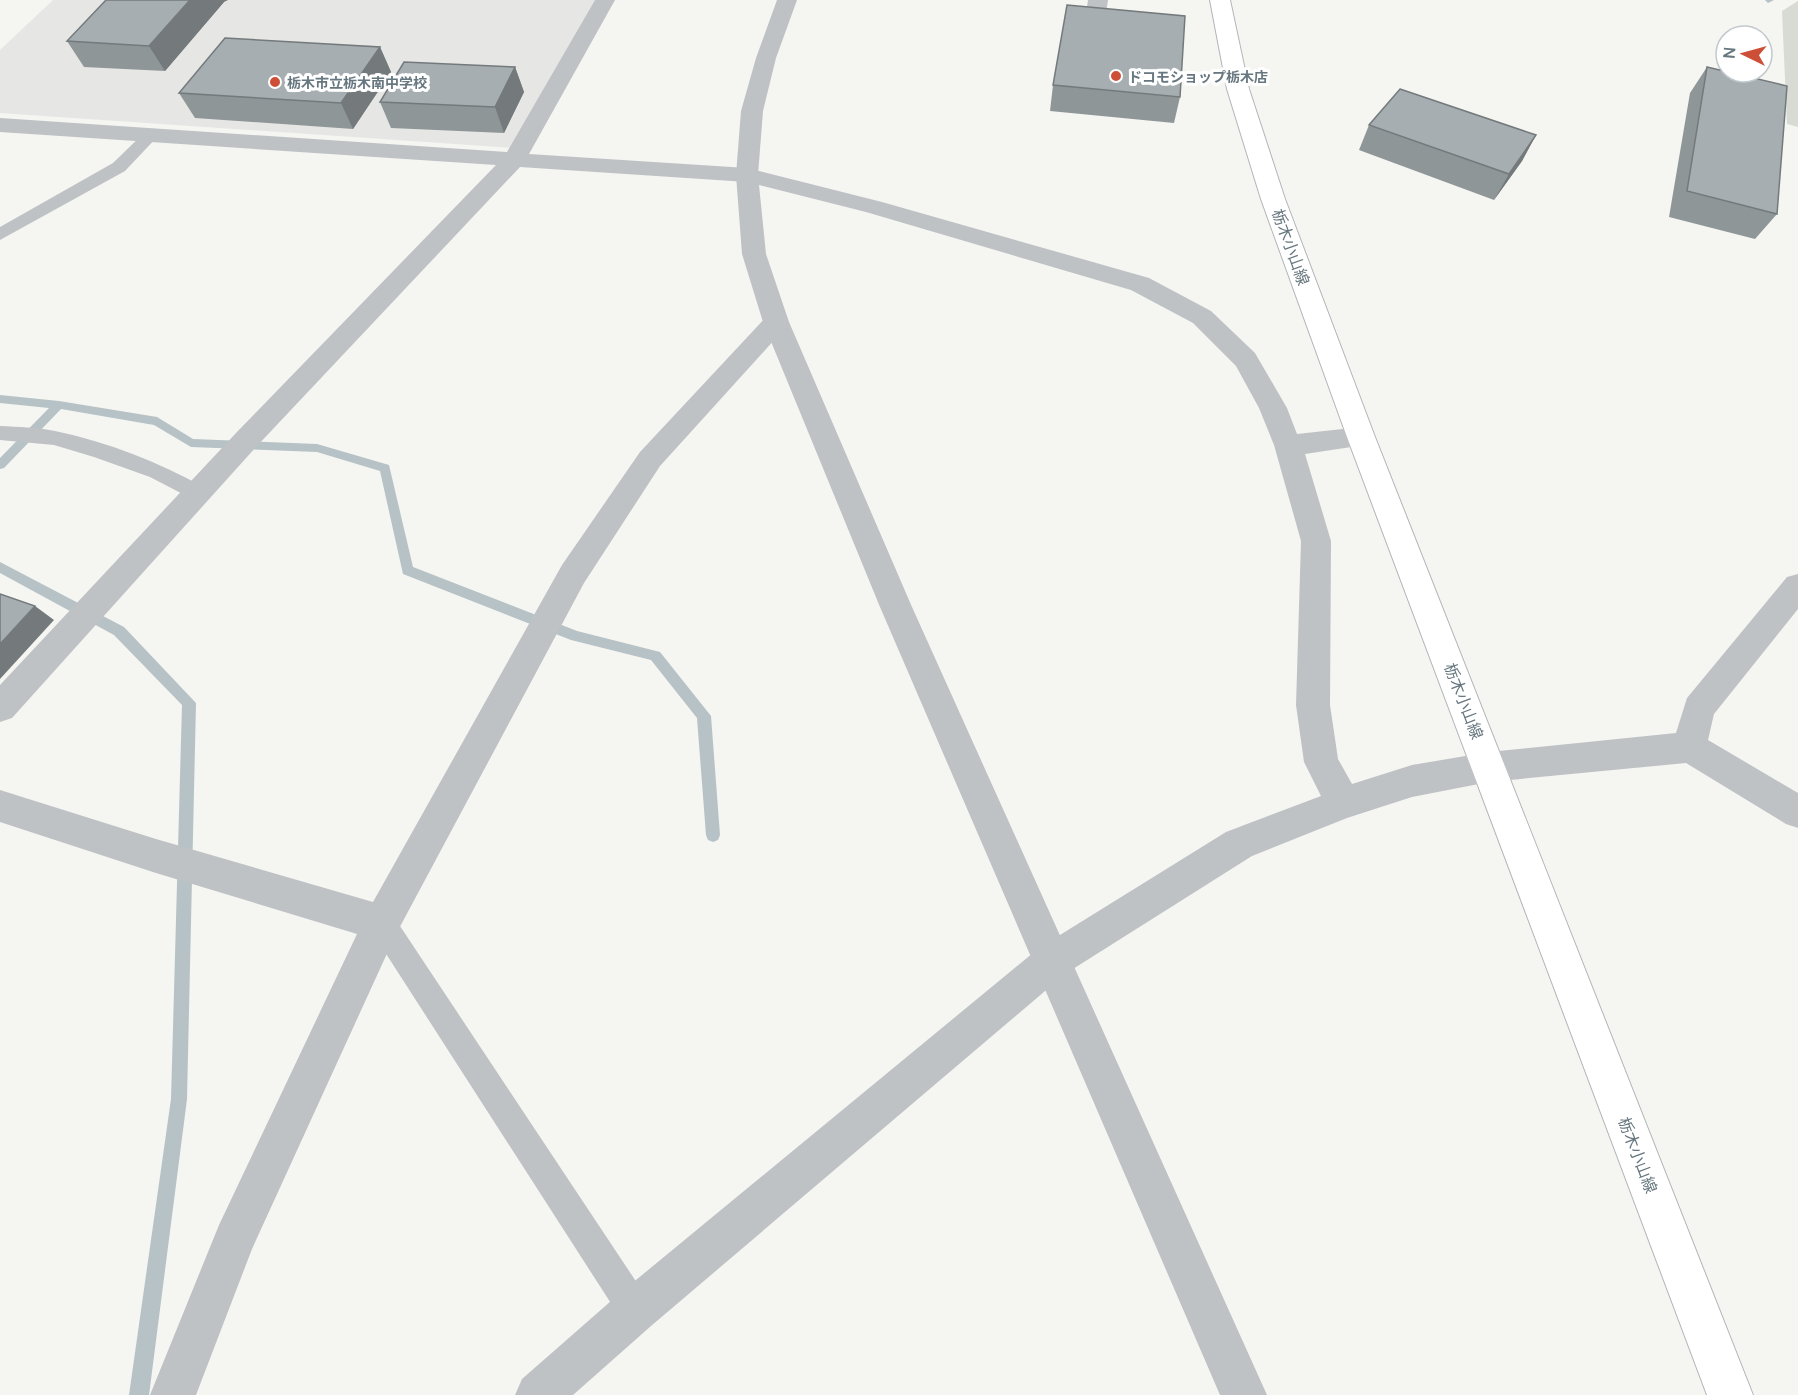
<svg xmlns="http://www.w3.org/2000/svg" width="1798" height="1395" viewBox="0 0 1798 1395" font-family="Manrope,'Noto Sans JP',sans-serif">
<rect width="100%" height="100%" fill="#f5f5f2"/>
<path fill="#e6e6e5" d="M53,0H595L512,148L0,113V50Z"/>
<path fill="#d7dbd3" d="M1798,1V127L1787,124L1782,11Z"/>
<path fill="#f5f5f2" d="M1782,1279L1798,1318V1395H1677Z"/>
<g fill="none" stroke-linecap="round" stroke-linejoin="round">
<path fill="#b6c2c5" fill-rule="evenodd" d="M1765,0H1774L1768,3Z
M0,395L59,401L157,417L193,439L317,444L389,465L413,567L577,631L660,652L711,716L720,835L718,840L713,842L708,840L706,835L697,718L651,660L571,640L403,574L380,471L317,452L191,447L154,425L61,409L4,468L0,469V458L49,408L0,403Z
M0,562L124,627L196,703L187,1099L149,1395H129L171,1099L182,705L114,635L0,573Z"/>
<defs>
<path id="primary" d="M1210,0H1230L1249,89L1285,199L1375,437L1753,1395H1707L1347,437L1261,199L1227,89Z"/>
</defs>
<use href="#primary" stroke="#b2b6b9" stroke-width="2"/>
<path fill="#bec2c5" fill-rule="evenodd" d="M151,130L159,135L125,171L0,240V227L113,163L145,132Z
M0,426C18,427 37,427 55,431C108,442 159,462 205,488L209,494L205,500L198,502L150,477L94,457L54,445L0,440Z
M382,910L392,914L647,1298L651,1310L647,1322L635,1326L623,1322L372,932L368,923L372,914Z"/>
<path fill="#bec2c5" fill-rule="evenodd" d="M595,0H615L529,154L747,168L882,202L1149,278L1211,311L1255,353L1287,408L1297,434L1361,427L1371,430L1375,437L1371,444L1305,454L1331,541L1330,705L1338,759L1352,784L1412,765L1489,752L1676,733L1687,698L1787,577L1798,574V609L1714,714L1708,740L1798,793V828L1786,824L1686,763L1489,782L1412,797L1347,818L1252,856L1065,974L651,1326L573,1395H515L522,1379L619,1294L1039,948L1226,832L1321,796L1304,762L1296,705L1301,541L1274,445L1259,408L1236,366L1193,323L1131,290L866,212L747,182L520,167L256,447L12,718L0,722V685L236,433L496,165L0,132V118L507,152Z
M1088,0H1108L1105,20L1102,24H1088L1085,20Z
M776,313L785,316L789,322L785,328L660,466L584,583L395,936L252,1249L196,1395H150L219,1225L357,934L156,873L0,822V790L156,839L373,902L562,565L640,452L767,316Z"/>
<path fill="#bec2c5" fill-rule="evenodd" d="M777,0H797L776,58L763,111L758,175L766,254L789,322L912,607L1267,1395H1220L880,607L763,322L742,254L736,175L741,111L756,58Z"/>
<use href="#primary" fill="#fff" fill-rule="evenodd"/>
</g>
<path fill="#8f9698" d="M224,2L165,71L84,67L67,41Z
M380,47L391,72L353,129L195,118L179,93Z
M515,67L524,92L504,133L391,128L380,102Z
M1707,67L1777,214L1755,239L1669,217L1690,93Z
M1053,85L1180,97L1174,123L1050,111Z
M1369,125L1536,135L1522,161L1494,200L1359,150Z"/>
<path fill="#747a7c" d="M190,0H228L224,2L165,71L149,46Z
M380,47L391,72L353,129L341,103Z
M515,67L524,92L504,133L495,107Z
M1536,135L1522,161L1494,200L1509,174Z
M35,606L54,620L0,679V644Z"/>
<path fill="#a6aeb1" stroke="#747a7c" stroke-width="1.5" d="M106,0H190L149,46L67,41Z
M1067,5L1185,16L1180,97L1053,85Z
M225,38L380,47L341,103L179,93Z
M404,62L515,67L495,107L380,102Z
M1707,67L1787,86L1777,214L1687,191Z
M1400,89L1536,135L1509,174L1369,125Z
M0,594L35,606L0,644Z"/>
<g fill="#ce4f38" stroke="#fff" stroke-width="2">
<circle cx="1116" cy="76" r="6"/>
<circle cx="275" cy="82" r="6"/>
</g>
<g text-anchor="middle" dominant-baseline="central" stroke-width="6" stroke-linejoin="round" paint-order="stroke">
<g font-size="14" font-weight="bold" fill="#67777f" stroke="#fff" text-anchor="start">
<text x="1128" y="76">ドコモショップ栃木店</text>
<text x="287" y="82">栃木市立栃木南中学校</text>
</g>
<g font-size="16" fill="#67777f" stroke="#fff">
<text transform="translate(1291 247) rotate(70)">栃木小山線</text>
<text transform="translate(1464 701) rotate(69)">栃木小山線</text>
<text transform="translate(1638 1155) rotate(69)">栃木小山線</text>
</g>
</g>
<g transform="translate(1744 54) rotate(275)"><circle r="28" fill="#ffffff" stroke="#c2c9cc" stroke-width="1.5"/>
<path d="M0-4.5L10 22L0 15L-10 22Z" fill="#ce4f38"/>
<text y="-9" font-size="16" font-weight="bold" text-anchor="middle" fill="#67777f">N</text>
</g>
</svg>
